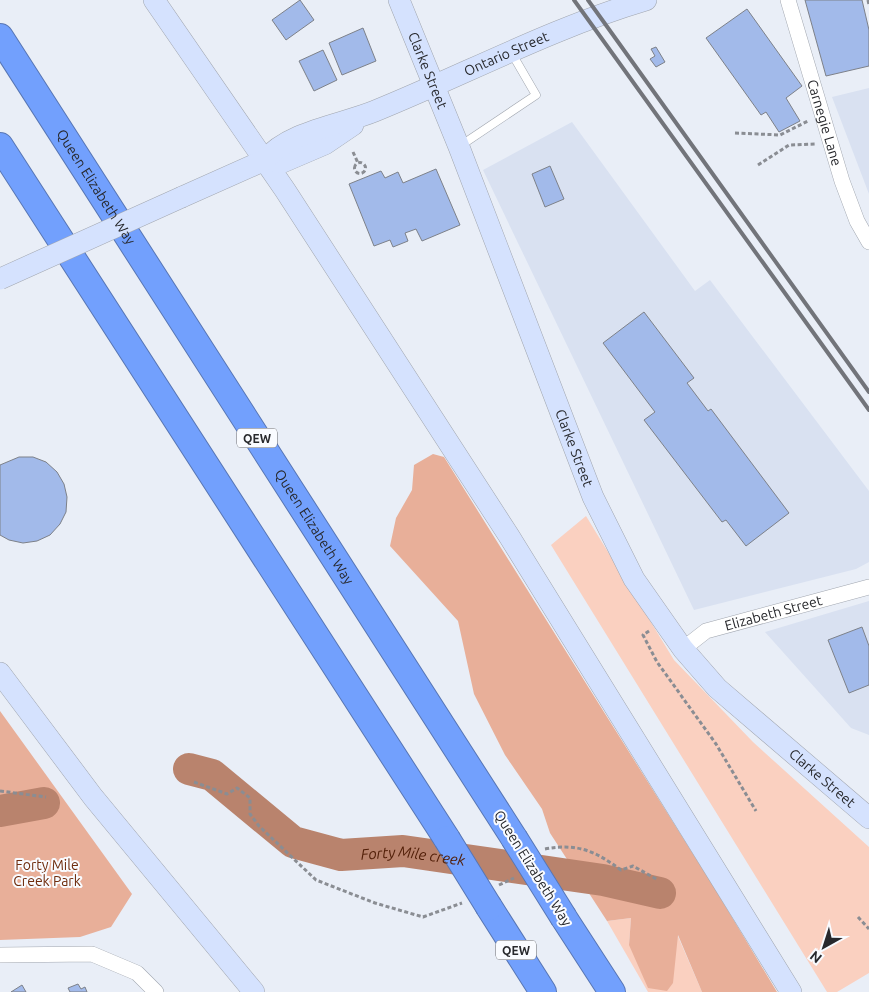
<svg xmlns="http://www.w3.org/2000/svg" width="869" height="992" viewBox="0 0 869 992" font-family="Ubuntu,sans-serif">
<rect width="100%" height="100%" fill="#e9eef7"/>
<path fill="#d9e1f1" d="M869,88V194L832,97Z
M572,122L695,291L710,280L869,491V562L856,569L694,610L483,170Z
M869,601V735L851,728L765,632Z"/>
<path fill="#fad0c0" d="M586,516L674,660L753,742L869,847V973L837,992H827L551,545Z
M631,918L629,945L677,934L702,992H648L607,921Z"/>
<path fill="#e8af99" d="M433,454L444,457L715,889L777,992H702L678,935L673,983L667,991L648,988L629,945L631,918L607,921L550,833L542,809L505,755L474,694L458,621L390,546L396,518L412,490L414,465Z
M0,711L132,894L111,927L80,937L0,940Z"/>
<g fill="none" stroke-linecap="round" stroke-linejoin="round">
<g stroke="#b9836d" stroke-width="32">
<path id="s1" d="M189,769L212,775L293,842L341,855L403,851L603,880L660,893"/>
<path d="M0,811L44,803"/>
</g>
</g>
<path fill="#a2baea" stroke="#7d8189" d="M300,0L314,20L286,40L272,20Z
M805,0H862L869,30V66L826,76Z
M747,9L802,86L786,98L800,121L779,132L766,112L761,115L706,38Z
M363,28L376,61L342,75L329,43Z
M656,47L665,62L656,67L650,59L655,56L651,49Z
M323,50L337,80L314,91L299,61Z
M550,166L564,199L545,207L532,174Z
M436,169L460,225L422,241L416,229L405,233L408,241L393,247L390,240L374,246L349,184L381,171L385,178L398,172L403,183Z
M644,312L694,378L687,383L708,411L711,409L789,513L746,546L726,520L722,522L644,420L655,412L603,343Z
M19,457H33L46,462L57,472L64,484L67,497L66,512L60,524L50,535L37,541L23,543L9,540L0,535V465Z
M862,627L869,646V685L849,693L828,640Z
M78,984L81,989L85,987L87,992H70L68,988Z
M22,985L26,992H11Z"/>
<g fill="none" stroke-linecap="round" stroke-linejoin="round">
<defs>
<path id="lane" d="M460,146L536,95L511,52"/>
<g id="street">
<path id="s2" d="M788,0L842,181L857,221L869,242"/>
<path id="s3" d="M683,649L706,631L869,587"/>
<path d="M0,955L92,954L137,973L156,992"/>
</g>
<g id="secondary">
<path d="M154,0L285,190L509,536L791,992"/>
<path id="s4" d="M399,0L459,147L593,497L634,579L683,649L717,688L869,818"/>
<path d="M265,160L283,162L325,144L353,125"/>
<path id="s5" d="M182,197L265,160C289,131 341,125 375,111C466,74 552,28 646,0"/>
<path d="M0,673L93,797L254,992"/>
</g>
<g id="highway">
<path id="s6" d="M0,37L514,838"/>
<path d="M0,146L447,839"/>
<path d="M489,907L543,992"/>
<path d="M564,918L612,992"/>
</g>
</defs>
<use href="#lane" stroke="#a1a6af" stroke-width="9"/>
<use href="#street" stroke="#a1a6af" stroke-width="16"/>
<use href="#secondary" stroke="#a1a6af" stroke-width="22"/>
<use href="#highway" stroke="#5876b4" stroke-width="28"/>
<path stroke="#8a8d93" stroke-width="3" stroke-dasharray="4 2.5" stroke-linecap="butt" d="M868,0L869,5
M735,133L780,135L808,121
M353,152L358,163
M354.5 168a5.5 5.5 0 1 1 11 0a5.5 5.5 0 1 1-11 0Z
M758,165L789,145L816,144
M649,631L643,635L657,662L716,744L756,811
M194,782L227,794L237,788L250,798V814L259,826L316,880L375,903L423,917L462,903
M0,791L46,797
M545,849C578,843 595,851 621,870L633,866L658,880
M499,885L514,878
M858,917L869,929"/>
<use href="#lane" stroke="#fff" stroke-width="8"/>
<use href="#street" stroke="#fff" stroke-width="15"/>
<use href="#secondary" stroke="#d5e2fe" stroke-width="21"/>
<use href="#highway" stroke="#72a0fd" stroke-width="26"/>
<path stroke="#72747a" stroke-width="4" d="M574,0L869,410
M588,0L869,392"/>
<defs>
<path id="secondary-bridge" d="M0,279L182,197"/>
<path id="highway-bridge" d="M514,838L564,918
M447,839L489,907"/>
</defs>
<use href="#secondary-bridge" stroke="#a1a6af" stroke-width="22" stroke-linecap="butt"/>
<use href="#highway-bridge" stroke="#5876b4" stroke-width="28" stroke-linecap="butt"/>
<use href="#secondary-bridge" stroke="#d5e2fe" stroke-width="21"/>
<use href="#highway-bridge" stroke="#72a0fd" stroke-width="26"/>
</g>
<g text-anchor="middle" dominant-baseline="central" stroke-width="4" stroke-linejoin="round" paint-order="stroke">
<g fill="#f9fbff" stroke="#66676b" stroke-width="1">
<rect x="237" y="428.5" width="40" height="19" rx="4"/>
<rect x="496" y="940.5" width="40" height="19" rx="4"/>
</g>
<g font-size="12" font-weight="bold" fill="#27282c">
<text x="257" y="438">QEW</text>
<text x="516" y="950">QEW</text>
</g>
<g font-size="14" fill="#27282c" stroke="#f9fbff">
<text stroke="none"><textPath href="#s5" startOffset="356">Ontario Street</textPath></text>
<text stroke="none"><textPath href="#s4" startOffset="76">Clarke Street</textPath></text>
<text stroke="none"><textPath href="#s2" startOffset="128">Carnegie Lane</textPath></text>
<text stroke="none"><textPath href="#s6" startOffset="178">Queen Elizabeth Way</textPath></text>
<text stroke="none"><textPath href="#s4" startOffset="481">Clarke Street</textPath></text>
<text stroke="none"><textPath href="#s6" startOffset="582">Queen Elizabeth Way</textPath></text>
<text stroke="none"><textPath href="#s3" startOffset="99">Elizabeth Street</textPath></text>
<text stroke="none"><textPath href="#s4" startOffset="901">Clarke Street</textPath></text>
<text transform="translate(533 868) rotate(58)">Queen Elizabeth Way</text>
</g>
<g font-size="14" fill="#6f2c0d" stroke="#f9fbff">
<text x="47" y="865">Forty Mile<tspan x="47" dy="16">Creek Park</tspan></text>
</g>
<g font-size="15" font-style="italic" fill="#511e07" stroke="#f9fbff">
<text stroke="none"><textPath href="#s1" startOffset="251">Forty Mile creek</textPath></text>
</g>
</g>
<g transform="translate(824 947) rotate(219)" stroke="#f9fbff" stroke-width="4" paint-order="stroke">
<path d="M0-4L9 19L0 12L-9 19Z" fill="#27282c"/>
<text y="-8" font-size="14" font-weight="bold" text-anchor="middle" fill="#27282c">N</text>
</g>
</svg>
